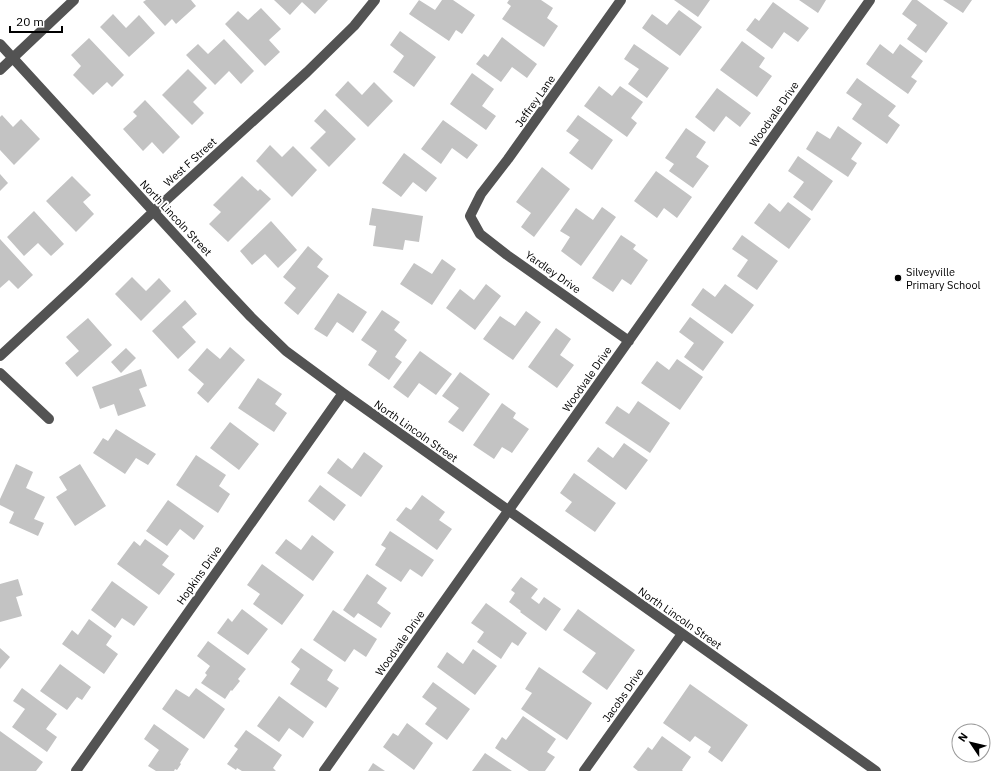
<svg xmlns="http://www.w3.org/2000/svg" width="999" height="771" viewBox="0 0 999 771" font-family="'IBM Plex Sans',sans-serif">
<rect width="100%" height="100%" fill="#fff"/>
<path fill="#c3c3c3" d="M146,0H191L196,6L176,24L172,19L165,26L143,2Z
M274,0H328L315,14L302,2L290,15Z
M419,0L435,10L442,0H453L475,15L462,34L456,30L449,41L409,14Z
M509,0H541L553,8L547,18L558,26L544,47L502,19L511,6L507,3Z
M674,0H710L698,17Z
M799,0H826L818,13Z
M912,0H917L948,23L926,53L907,39L917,25L902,14Z
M943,0H972L963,13Z
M773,2L809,28L798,42L784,32L772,49L746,30L755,18L759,21Z
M261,8L281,29L269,40L280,52L265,66L225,24L238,11L248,20Z
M679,10L702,27L680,56L642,28L652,14L667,25Z
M113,14L126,28L139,15L155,33L129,57L100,27Z
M400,31L436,57L414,87L393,72L404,56L390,45Z
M502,37L537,64L527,78L512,67L501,82L476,64L484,54L488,57Z
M89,38L124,75L112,87L107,82L93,95L73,75L81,66L71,55Z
M224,39L254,71L241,84L229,71L215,85L186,55L198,44L208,54Z
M742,41L765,58L759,67L772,76L757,97L720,70Z
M634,44L669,68L647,98L628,84L639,69L624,59Z
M880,44L893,54L900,44L923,61L911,77L917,81L908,94L866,64Z
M188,69L207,88L193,102L204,113L192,125L162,95Z
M472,73L494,89L482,106L496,116L486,130L450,104Z
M857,78L896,106L888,116L900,125L887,144L852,119L862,104L846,93Z
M348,81L362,95L374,82L393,101L368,127L335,95Z
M599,86L612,96L620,86L643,102L631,118L637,123L627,137L584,106Z
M717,88L751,113L740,127L726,116L714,132L695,117Z
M145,100L180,137L163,154L152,142L143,151L123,129L137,116L133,112Z
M325,109L356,139L329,167L310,148L326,132L314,121Z
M2,115L13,127L21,119L40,139L14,165L0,150V117Z
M578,115L613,140L592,170L569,153L579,140L566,131Z
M443,120L478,145L467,159L452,148L441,164L421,149Z
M838,126L862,143L851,159L857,163L848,177L806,149L817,131L830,139Z
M686,128L706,142L696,157L709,166L693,188L669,171L674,164L665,158Z
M270,145L282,157L293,146L317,170L292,197L256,161Z
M404,153L437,178L426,192L413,182L401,197L382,183Z
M798,156L833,181L812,211L793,197L804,182L788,171Z
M542,167L570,189L534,237L521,227L531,213L516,202Z
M656,171L692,197L677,218L664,208L657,218L634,201Z
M0,174L8,183L0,191Z
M72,176L91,195L83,202L94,214L76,232L46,201Z
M242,176L258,191L260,189L271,199L228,242L209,224L221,212L213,205Z
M788,202L811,219L789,249L754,223L769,203L780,212Z
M602,207L616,217L581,266L561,251L570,237L560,231L576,208L593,220Z
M372,208L423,216L419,242L405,240L403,250L373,246L376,226L369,225Z
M34,211L64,244L51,256L38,243L24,256L7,237Z
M271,221L297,250L278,268L265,254L252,265L240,251Z
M621,235L636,245L633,249L648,260L631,285L622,279L613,292L592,278Z
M742,235L778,261L757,290L737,276L748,260L732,249Z
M0,239L33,275L18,289L9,280L0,288Z
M308,246L323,259L317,267L329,276L298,315L284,303L296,288L283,277Z
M442,259L456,269L432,305L400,284L414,263L432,274Z
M132,277L146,291L159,278L171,291L141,321L115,294Z
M486,284L501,296L475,330L446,308L460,289L474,300Z
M725,284L754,305L732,334L691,305L703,288L715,297Z
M338,293L367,312L353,333L337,322L327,337L314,329Z
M185,300L197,314L182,327L196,342L178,359L152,331Z
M382,310L400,322L394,330L407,340L395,357L402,362L389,380L368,365L377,351L361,340Z
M526,311L541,322L513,360L483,339L500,316L515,326Z
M690,317L724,342L703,371L684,357L694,343L679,332Z
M88,318L112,345L77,377L65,363L79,351L66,337Z
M556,328L571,339L560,355L574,365L557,388L528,367Z
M230,347L245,360L208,403L197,393L204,384L188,370L207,348L220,359Z
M126,348L136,358L121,373L111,362Z
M420,351L452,374L436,395L419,383L408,398L393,387Z
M677,359L703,377L680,410L641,383L657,361L669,370Z
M141,369L147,386L139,389L146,406L118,416L114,404L100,409L92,387Z
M460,372L490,394L463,432L448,422L459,408L442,396Z
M258,378L282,394L275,404L287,413L274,432L238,408Z
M638,401L670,423L650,453L605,423L617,406L629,414Z
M502,403L516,413L513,418L529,429L512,453L502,447L494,459L473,445Z
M230,422L259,444L239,470L210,448Z
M116,429L156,454L148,465L136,458L125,474L93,453L103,438L108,441Z
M624,443L648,460L626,490L587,461L598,447L613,458Z
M364,452L383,466L361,497L327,473L338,458L352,469Z
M196,455L226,475L219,486L230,494L218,513L176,485Z
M16,464L33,472L26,488L45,497L34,519L44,523L38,536L9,523L14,512L0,505V499Z
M80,464L106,506L75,526L56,497L67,490L59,477Z
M574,473L616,503L595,532L565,511L572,502L560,493Z
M320,485L346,505L334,521L308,501Z
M422,495L445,512L439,520L452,529L437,550L396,520L406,507L411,510Z
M168,500L204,526L194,540L180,529L167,546L146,531Z
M390,531L434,560L422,577L410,569L401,582L375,565L386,548L381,545Z
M312,535L334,552L313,581L275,553L286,539L301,550Z
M145,539L169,556L162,565L175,574L159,595L117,564L134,541L140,546Z
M262,564L304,595L282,625L253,604L260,594L247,585Z
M367,574L387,588L377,603L391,613L381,628L358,613L354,618L343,610Z
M521,577L538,589L531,598L539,604L544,597L561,609L546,631L520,612L521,611L509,602L515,593L511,590Z
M18,579L23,595L16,597L22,616L0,622V584Z
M112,581L148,607L134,626L122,618L115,628L91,610Z
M486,603L527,633L518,646L512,642L501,659L477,642L484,632L471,623Z
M242,609L268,629L248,655L217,633L228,618L232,622Z
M578,609L635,650L607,690L582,672L596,653L563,630Z
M333,610L377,639L366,657L354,649L345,662L313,640Z
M89,619L112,636L106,645L118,654L104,674L62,644L72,630L78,635Z
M208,641L246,669L238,679L240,681L232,691L231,690L225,699L201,683L207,675L205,673L210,666L197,656Z
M0,648L10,657L0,669Z
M301,648L333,670L327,680L339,688L326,708L290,684L300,669L291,662Z
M473,649L497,666L475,695L437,667L447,652L463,664Z
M60,664L91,687L82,700L77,697L67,710L40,691Z
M539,667L592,703L567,740L521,709L532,693L525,689Z
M433,682L470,709L447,740L425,724L437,708L422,697Z
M690,684L748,725L722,762L708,752L711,747L695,736L690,742L663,723Z
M22,688L57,714L46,729L57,737L47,752L12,727L25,709L13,701Z
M196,688L225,709L204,739L162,709L176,689L189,697Z
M279,696L314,722L303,738L289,728L279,742L257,726Z
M523,716L556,739L547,752L555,757L545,771H529L495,748L502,737L506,740Z
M407,723L433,743L414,770L383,747L393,733L398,736Z
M154,724L189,749L180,763L181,764L177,770L175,769L174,771H156L148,766L159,750L144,739Z
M246,730L282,755L273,768L276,771H242L237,768L236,770L227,764L238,749L234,746Z
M0,731L43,762L36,771H0Z
M662,736L691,757L682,770L683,771H638L633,767L648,747L652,750Z
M485,753L512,771H472Z
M373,763L385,771H368Z"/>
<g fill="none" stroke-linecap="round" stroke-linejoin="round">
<path stroke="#535353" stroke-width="10" d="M621,0L508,159L481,194L470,216L480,234L507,255L629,341
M0,44L219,283L251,317L286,351L343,393L876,771
M0,70L74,0
M0,356L79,283L153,212L307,72L354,26L375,0
M0,373L49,419
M76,771L343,393
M324,771L870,0
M584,771L682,634"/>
</g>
<circle fill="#000" stroke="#fff" stroke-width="1.5" cx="898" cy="278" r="4"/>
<g text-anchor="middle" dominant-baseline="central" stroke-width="4" stroke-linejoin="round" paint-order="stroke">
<g font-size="11" fill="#000" stroke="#fff">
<text transform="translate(535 101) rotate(-55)">Jeffrey Lane</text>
<text transform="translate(774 114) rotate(-55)">Woodvale Drive</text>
<text transform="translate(190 162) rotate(-42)">West F Street</text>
<text transform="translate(176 218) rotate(47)">North Lincoln Street</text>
<text transform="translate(553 272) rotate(35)">Yardley Drive</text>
<text transform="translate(587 379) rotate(-55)">Woodvale Drive</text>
<text transform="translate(416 431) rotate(35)">North Lincoln Street</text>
<text transform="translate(199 575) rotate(-55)">Hopkins Drive</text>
<text transform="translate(680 618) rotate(35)">North Lincoln Street</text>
<text transform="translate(400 643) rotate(-55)">Woodvale Drive</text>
<text transform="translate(623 695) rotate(-55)">Jacobs Drive</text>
</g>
<g font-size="11" fill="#000" stroke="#fff" text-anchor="start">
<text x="906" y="272">Silveyville<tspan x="906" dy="13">Primary School</tspan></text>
</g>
</g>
<g transform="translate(971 743) rotate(305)"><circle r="19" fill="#ffffff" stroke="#999999"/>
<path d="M0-3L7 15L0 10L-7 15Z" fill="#000000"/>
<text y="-6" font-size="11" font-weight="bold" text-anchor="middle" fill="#000000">N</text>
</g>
<path d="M10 26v6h52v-6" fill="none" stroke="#000000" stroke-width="2"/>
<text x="16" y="26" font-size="12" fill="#000000" stroke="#ffffff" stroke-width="3" paint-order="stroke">20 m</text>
</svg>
